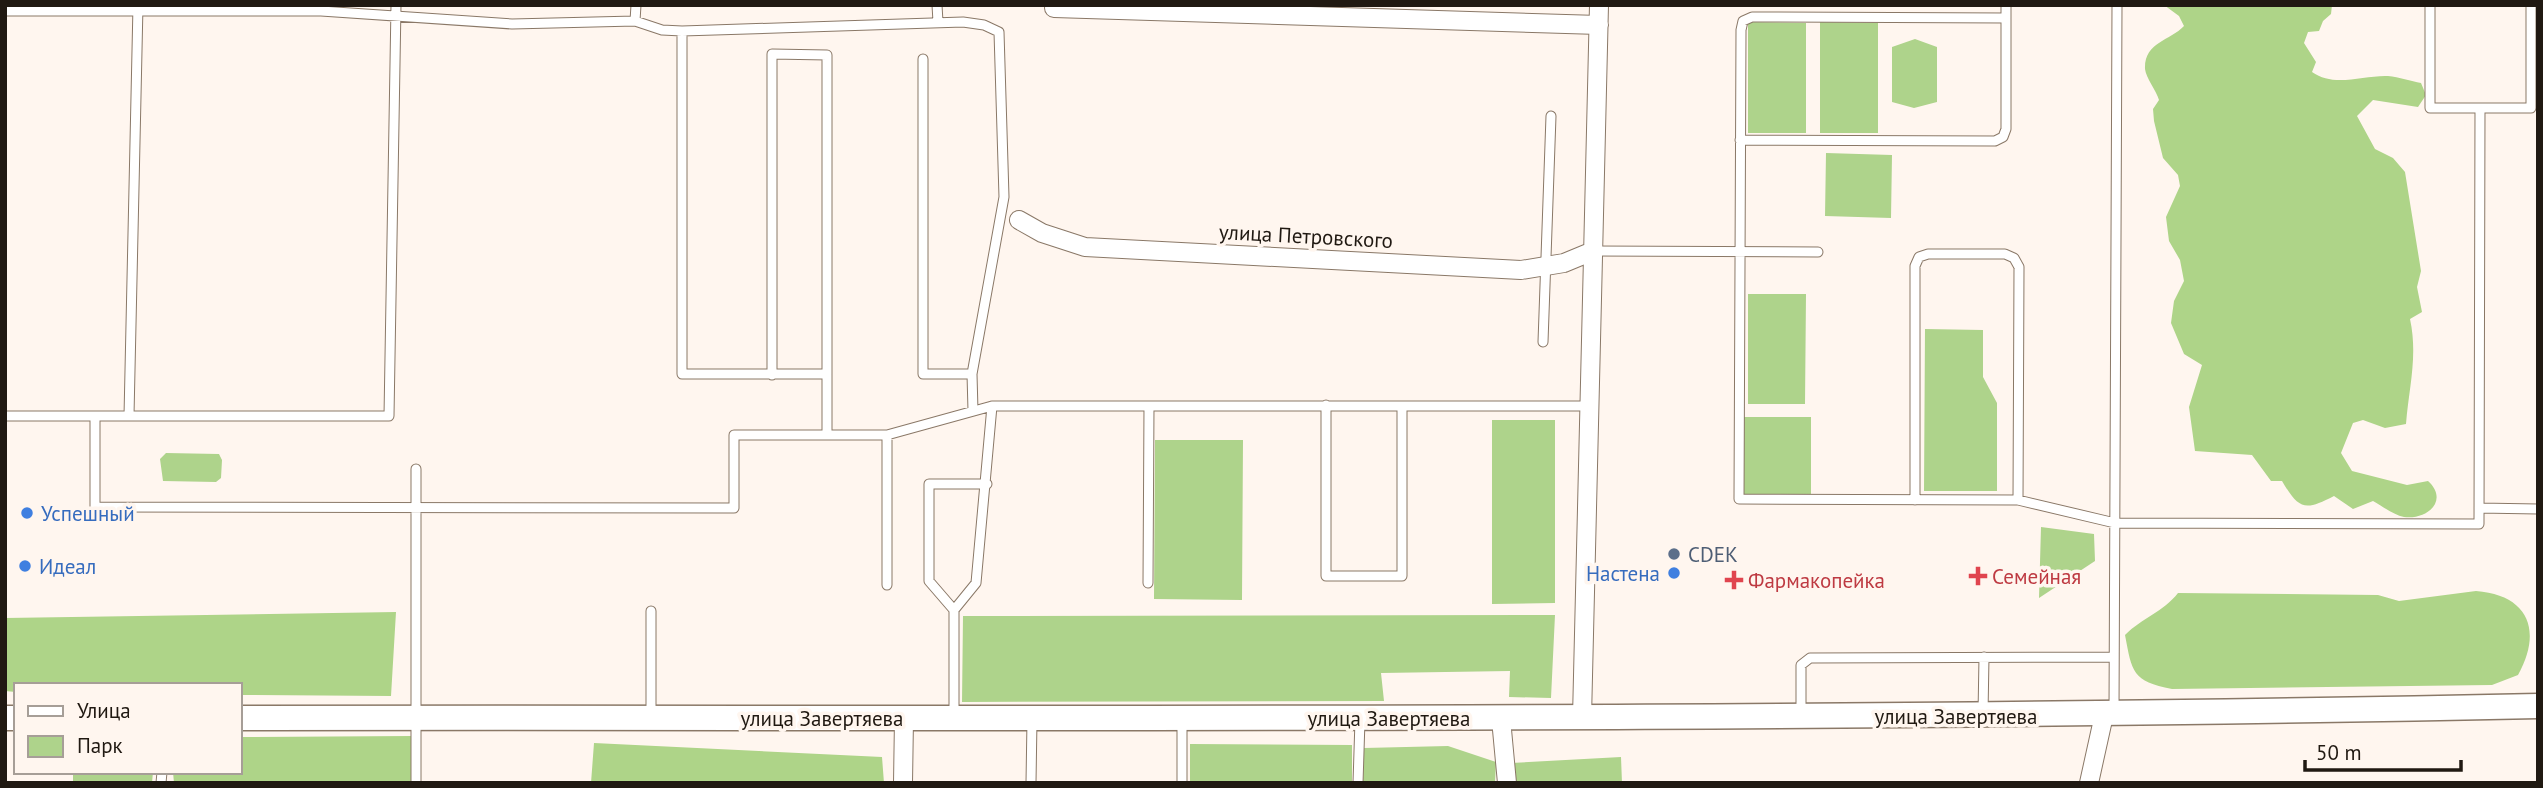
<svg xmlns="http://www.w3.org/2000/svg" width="2543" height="788" viewBox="0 0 2543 788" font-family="'PT Sans',sans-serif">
<rect width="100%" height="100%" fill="#fff6ef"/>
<path fill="#aed38b" d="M1748,22L1806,23V133H1748Z
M1820,22L1878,23V133H1820Z
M1915,39L1937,47V102L1914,108L1892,102V47Z
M1826,153L1892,155L1891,218L1825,216Z
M1748,294H1806L1805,404H1748Z
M1925,329L1983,330V377L1997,403V491H1924Z
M1743,417H1811V495H1743Z
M1492,420H1555V603L1492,604Z
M1155,440H1243L1242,600L1154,599Z
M166,453L219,454L222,460L221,478L216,482L163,481L160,459Z
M2041,527L2094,534L2095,561L2039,598Z
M1555,615L1551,698L1509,697L1510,671L1381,673L1384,701L962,702L963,616Z
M1190,744L1352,745V783H1190Z
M1448,746L1496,762L1495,783H1363L1364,748Z
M1621,757L1622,783H1512L1511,763Z
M153,772L152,783H73V773Z"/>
<path fill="#aed488" d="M2164,5H2332L2331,14L2323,21L2319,31L2308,32L2304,43L2316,62L2312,72C2334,88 2363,75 2388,76C2399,77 2411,81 2421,83L2426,95L2418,107L2373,100L2357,116L2375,149L2393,158L2405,172L2421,271L2417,287L2422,312L2410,319C2418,356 2409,387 2406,424L2385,428L2363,420L2353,423L2341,453L2352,471L2407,485L2428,481C2449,500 2428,520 2404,517C2394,515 2382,506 2373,501L2353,509L2334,496C2305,511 2299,510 2282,481H2271L2252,455L2195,451L2189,407L2202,365L2184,354L2171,323L2174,301L2184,281L2180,260L2169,241L2166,217L2180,186L2178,175L2163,158L2154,121L2153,109L2159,100C2156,90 2146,78 2145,69C2144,42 2170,41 2184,26L2179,16Z
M2476,591C2528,595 2543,630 2518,675L2492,685L2172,689C2132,681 2132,672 2125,635C2142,618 2163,612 2178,593L2378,595L2399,601Z
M396,612L391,696L240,695V685H16V692L5,691V618Z
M411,736V783H174L173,772H240V737Z
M594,743L882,757L884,783H591Z"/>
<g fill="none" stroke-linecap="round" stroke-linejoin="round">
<defs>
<path id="lane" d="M937,5L938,22
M2430,5V108H2531V5
M5,11H321L512,24L635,21L662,30L682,31L963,22L984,25L999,32L1004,197L972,374L973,411
M2006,18L1752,17L1743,21L1741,30L1739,499L2018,500L2115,523L2479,524L2480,108
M635,21L636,5
M682,31V374H827
M923,59V374H972
M1740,140L1995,141L2003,137L2006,129V5
M1593,251L1818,252
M1543,342L1551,116
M772,375V54L827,55V435
M1326,405V576H1402V406
M5,416H389L396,5
M95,416V507L734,508V435H887L992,406H1590
M129,416L138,5
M1915,500V266L1919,257L1928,254H2005L2014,258L2019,267L2018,500
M2479,508L2538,509
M1148,583L1149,406
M887,585V435
M954,610L929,581V484H987
M2114,710L2117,5
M1983,714L1984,657
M651,715V611
M1801,715V665L1810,658L2114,657
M954,717V610L976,583L992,406
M161,783L162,772
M416,783V469
M1031,783L1032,720
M1182,783V720
M1358,783L1360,720"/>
<path id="street" d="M1054,8L1599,25
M1019,220L1042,233L1085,247L1521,270L1564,263L1593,251
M1582,718L1599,5
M1501,719L1507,783
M903,783L904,719
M2089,783L2104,715"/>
<path id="secondary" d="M5,718H16
M240,718C1006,717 1772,722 2538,706"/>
</defs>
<use href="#lane" stroke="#8a7867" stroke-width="11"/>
<use href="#street" stroke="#8a7867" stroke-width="20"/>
<use href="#secondary" stroke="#8a7867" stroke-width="27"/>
<use href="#lane" stroke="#fff" stroke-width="9"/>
<use href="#street" stroke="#fff" stroke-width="18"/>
<use href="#secondary" stroke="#fff" stroke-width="24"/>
</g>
<g fill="#3f7fe0" stroke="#fff6ef" stroke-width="2.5">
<circle cx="27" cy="513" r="7"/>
<circle cx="25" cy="566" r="7"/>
<circle cx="1674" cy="573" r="7"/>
</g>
<circle fill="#5c6f8a" stroke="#fff6ef" stroke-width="2.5" cx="1674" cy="554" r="7"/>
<g fill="#e0444e" stroke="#fff6ef" stroke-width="2.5">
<path d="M1974.5 565.5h7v7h7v7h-7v7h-7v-7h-7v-7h7z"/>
<path d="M1730.5 569.5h7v7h7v7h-7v7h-7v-7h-7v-7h7z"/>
</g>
<g text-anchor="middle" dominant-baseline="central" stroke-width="7" stroke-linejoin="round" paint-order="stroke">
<g font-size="21" fill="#201912" stroke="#fff6ef">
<text transform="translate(1306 236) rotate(3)">улица Петровского</text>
<text x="1956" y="716">улица Завертяева</text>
<text x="822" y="718">улица Завертяева</text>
<text x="1389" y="718">улица Завертяева</text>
</g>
<g font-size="21" fill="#366cbe" stroke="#fff6ef" text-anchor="start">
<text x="41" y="513">Успешный</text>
<text x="39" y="566">Идеал</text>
<text x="1660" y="573" text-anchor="end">Настена</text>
</g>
<g font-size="21" fill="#4e5e75" stroke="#fff6ef" text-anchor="start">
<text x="1688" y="554">CDEK</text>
</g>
<g font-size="21" fill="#be3a42" stroke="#fff6ef" text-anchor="start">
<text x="1992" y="576">Семейная</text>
<text x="1748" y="580">Фармакопейка</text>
</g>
</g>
<rect width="2543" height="788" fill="none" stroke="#201912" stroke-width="14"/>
<rect x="14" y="683" width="228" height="91" fill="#fff6ef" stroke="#a69e97" stroke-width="2"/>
<rect x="28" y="706" width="35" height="10" fill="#ffffff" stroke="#a69e97" stroke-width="2"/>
<text x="77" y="718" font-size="21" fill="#201912">Улица</text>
<rect x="28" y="736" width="35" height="21" fill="#aed38b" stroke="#a69e97" stroke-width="2"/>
<text x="77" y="753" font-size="21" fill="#201912">Парк</text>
<path d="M2305 760v10h156v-10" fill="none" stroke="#201912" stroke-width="3.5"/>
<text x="2316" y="760" font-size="21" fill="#201912" stroke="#fff6ef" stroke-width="5" paint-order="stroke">50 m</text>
</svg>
